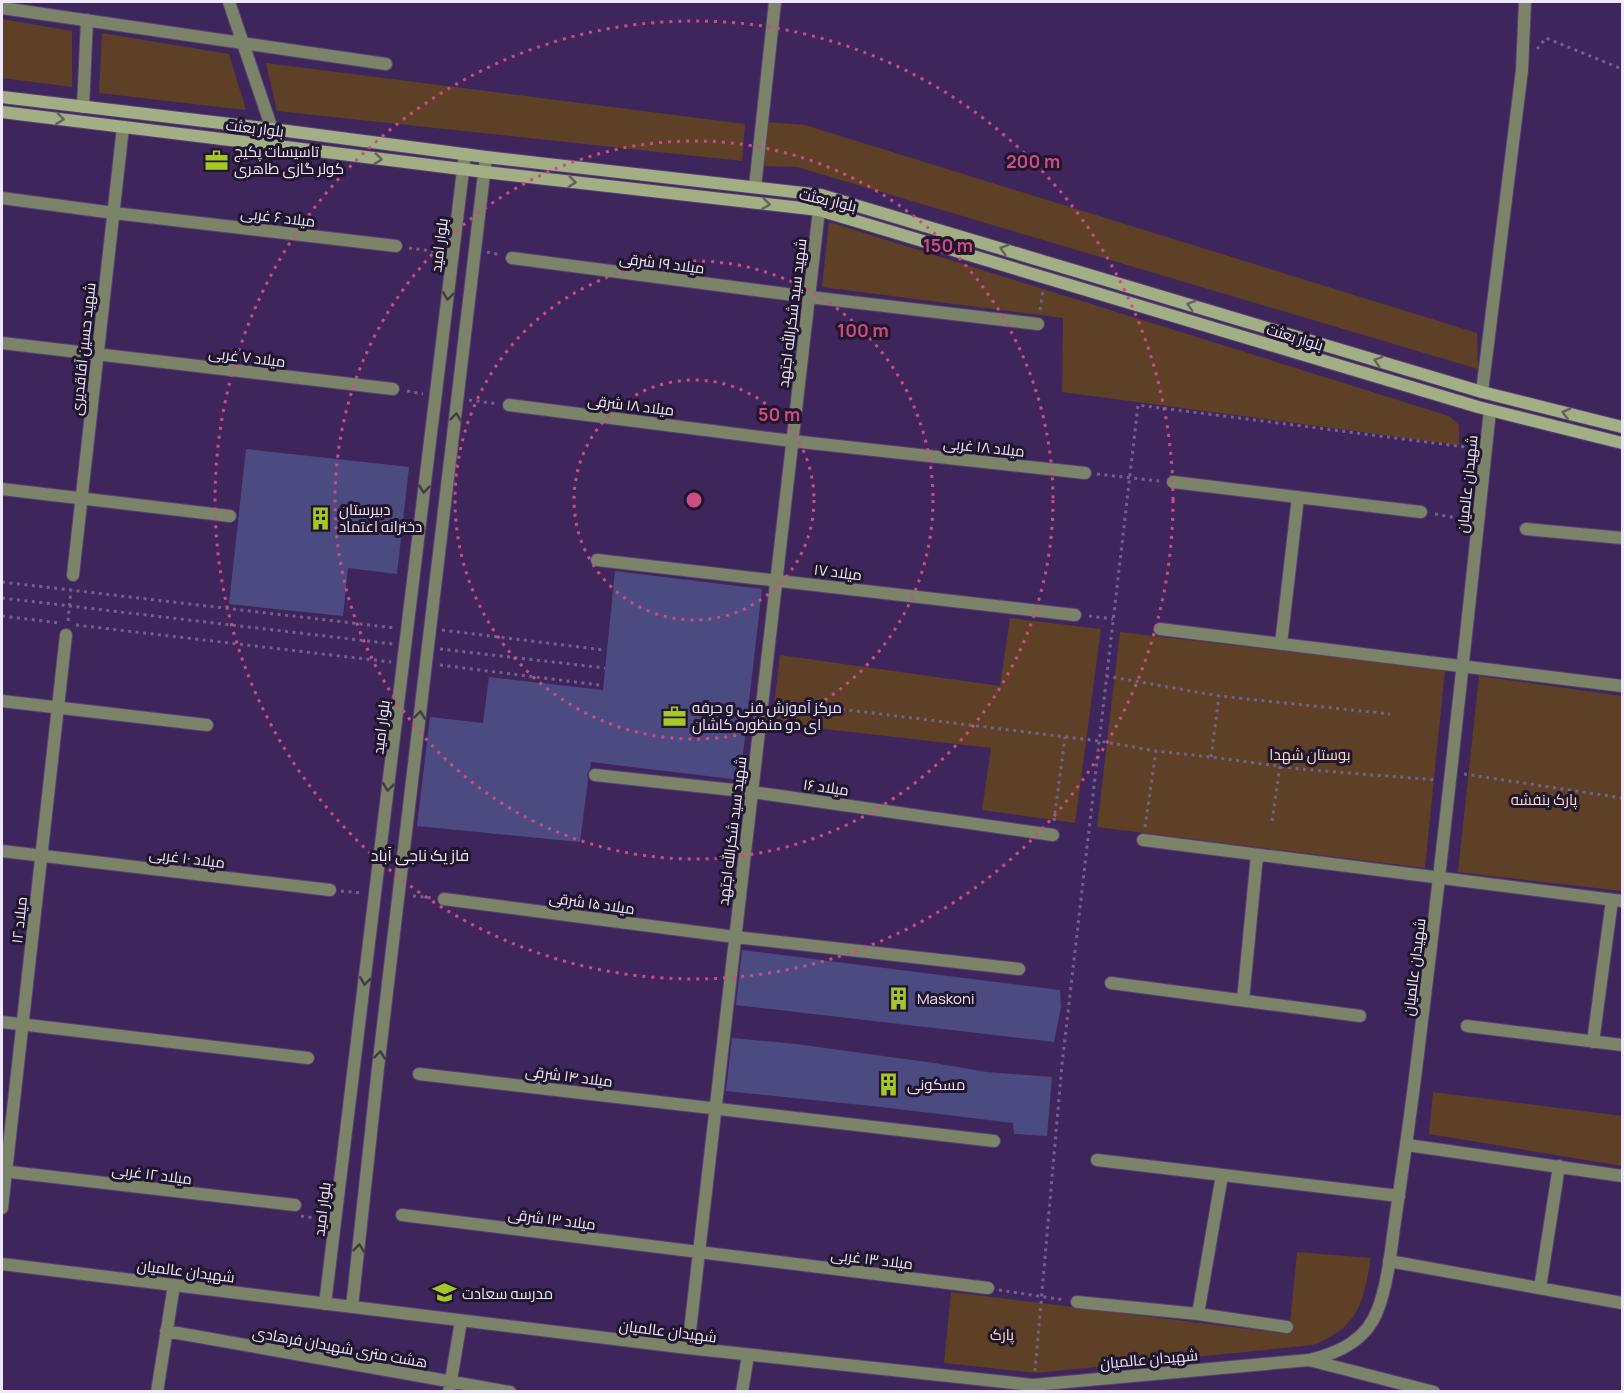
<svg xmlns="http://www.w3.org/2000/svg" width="1624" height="1393" viewBox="0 0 1624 1393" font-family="Manrope,Cairo,sans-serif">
<rect width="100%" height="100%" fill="#3e265c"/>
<path fill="#5d4025" d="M2,19L72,31V87L2,78Z
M102,33L229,54L246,110L99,93Z
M266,63L745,124L742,161L277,111Z
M767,122L805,125L1477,333L1478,369L797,167L762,166Z
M829,222L1449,416L1459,425V445L1062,392L1063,318L822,287Z
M1010,618L1101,629L1075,823L982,810L991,748L772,723L780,655L1000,686Z
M1120,632L1445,670L1425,868L1097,827Z
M1479,676L1622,696V891L1458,872Z
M1433,1092L1622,1116V1166L1429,1134Z
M1297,1252L1371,1258C1363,1303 1359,1327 1313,1345L1036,1373L944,1363L951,1292L1289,1334Z"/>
<path fill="#4b4b81" d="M246,449L409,467L397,574L348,568L343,616L229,604Z
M615,571L762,589L740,780L591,762L590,769L587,774L588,780L580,842L417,826L430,717L483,723L489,677L603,690Z
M742,950L1060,990L1061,1007L1054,1042L736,1005Z
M732,1038L796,1044L934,1063L987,1072L1052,1077L1047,1136L1014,1134L1013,1123L881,1107L726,1091Z"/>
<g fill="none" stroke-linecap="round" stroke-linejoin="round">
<defs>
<path id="minor" d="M229,2L272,129
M2,8L386,64
M83,107L87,20
M755,187L775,2
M2,198L114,213L396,246
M512,258L809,297L1038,324
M2,343L393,389
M1482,392L1522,70L1525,2
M509,405L792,441L1085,473
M1173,482L1421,512
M2,489L230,516
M1526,529L1622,538
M597,560L1075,615
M73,575L123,127
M1160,629L1622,686
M1281,644L1298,497
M2,701L207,725
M595,775L752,792L1053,835
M1143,840L1622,901
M2,851L330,890
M444,899L735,937L1019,969
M1111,983L1360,1016
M1243,1000L1257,855
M2,1022L308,1058
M1467,1026L1622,1045
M1593,1042L1612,900
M419,1074L994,1141
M1407,1145L1622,1176
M1097,1160L1399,1196
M2,1171L295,1205
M2,1208L66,635
M402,1215L988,1288
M1389,1261L1622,1303
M1540,1288L1559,1166
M1077,1302L1198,1314L1287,1327
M1198,1314L1222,1175
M166,1331L510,1392
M688,1348L819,210
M1309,1360L1434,1392
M157,1392L174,1285
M449,1392L461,1321
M742,1392L748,1355"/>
<path id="tertiary" d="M2,1264L688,1348L1033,1385L1309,1360C1339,1353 1367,1340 1378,1309C1388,1283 1391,1249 1395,1221C1404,1160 1413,1098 1420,1037C1446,828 1468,619 1490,410
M325,1304L465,154
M352,1307L378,1068L486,157"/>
<path id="secondary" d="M2,97L272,129L486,157L821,195L1482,392L1622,427
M2,112L270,145L485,172L819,210L1478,407L1622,443"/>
</defs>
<use href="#minor" stroke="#574172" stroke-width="14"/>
<use href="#tertiary" stroke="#574172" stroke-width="14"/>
<use href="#secondary" stroke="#574172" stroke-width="14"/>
<path stroke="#73608c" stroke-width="3" stroke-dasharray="3 4.5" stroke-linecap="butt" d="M1537,49L1546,38L1622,69
M409,248L439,252
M487,252L501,255
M1040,310L1043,290
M407,391L423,394
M469,400L498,404
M1097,474L1159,481
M1435,514L1467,520
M2,582L395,628
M2,598L393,644
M2,616L60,623
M1089,616L1113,619
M68,621L71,589
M76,625L391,662
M442,630L604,650
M440,649L605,668
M440,665L599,685
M1106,676L1219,696L1390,714
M775,701L1099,741L1156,751L1211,757L1300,769L1437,780
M1211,757L1219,696
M1464,774L1622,798
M1054,821L1065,737
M1272,821L1280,766
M1145,827L1156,751
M341,891L361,893
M413,896L433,898
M301,1216L321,1219
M999,1290L1064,1300
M1035,1371L1062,1064L1138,405L1473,448"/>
<use href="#minor" stroke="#7b8369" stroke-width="12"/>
<use href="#tertiary" stroke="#7b8369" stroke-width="12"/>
<use href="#secondary" stroke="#a2af85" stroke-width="12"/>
</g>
<defs><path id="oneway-chevron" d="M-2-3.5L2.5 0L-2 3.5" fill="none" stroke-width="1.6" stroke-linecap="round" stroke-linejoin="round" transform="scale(1.5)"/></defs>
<g stroke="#62625a">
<use href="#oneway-chevron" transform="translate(60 119) rotate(7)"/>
<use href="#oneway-chevron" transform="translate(378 159) rotate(7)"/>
<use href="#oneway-chevron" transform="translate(572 182) rotate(6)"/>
<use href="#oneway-chevron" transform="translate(766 204) rotate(7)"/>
<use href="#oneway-chevron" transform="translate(1004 249) rotate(-163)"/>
<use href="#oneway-chevron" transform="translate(1191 305) rotate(-163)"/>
<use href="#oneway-chevron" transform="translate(1378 361) rotate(-163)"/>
<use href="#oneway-chevron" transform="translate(1566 413) rotate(-166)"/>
</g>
<g stroke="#403c43">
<use href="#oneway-chevron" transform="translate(448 296) rotate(97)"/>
<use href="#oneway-chevron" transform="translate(456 417) rotate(-83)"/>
<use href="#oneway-chevron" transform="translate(424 489) rotate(97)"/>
<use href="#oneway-chevron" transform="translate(420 715) rotate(-83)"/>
<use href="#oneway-chevron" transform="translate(388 787) rotate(97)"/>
<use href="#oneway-chevron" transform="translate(365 981) rotate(97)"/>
<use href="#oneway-chevron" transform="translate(380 1055) rotate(-83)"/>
<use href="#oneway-chevron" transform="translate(359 1248) rotate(-84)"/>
</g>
<g fill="none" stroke="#cd4c83" stroke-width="3" stroke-dasharray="3 6">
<circle cx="694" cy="500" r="120"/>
<circle cx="694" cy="500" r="239"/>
<circle cx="694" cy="500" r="359"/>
<circle cx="694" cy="500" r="479"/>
</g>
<defs>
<symbol id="office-bare" viewBox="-9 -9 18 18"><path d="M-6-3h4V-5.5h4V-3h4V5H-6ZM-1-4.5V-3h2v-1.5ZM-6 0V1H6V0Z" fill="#a4c825" stroke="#21162e" stroke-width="2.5" paint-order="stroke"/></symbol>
<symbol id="building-bare" viewBox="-9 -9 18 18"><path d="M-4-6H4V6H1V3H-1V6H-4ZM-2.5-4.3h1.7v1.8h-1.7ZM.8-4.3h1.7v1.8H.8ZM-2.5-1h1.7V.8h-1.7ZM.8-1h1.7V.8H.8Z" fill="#a4c825" stroke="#21162e" stroke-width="2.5" paint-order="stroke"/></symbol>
<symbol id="school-bare" viewBox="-9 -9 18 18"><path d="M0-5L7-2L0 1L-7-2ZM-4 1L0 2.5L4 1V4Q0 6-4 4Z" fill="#a4c825" stroke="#21162e" stroke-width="2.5" paint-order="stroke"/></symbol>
</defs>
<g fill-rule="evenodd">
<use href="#office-bare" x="200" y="144" width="33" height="33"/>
<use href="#building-bare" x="304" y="502" width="33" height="33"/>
<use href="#office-bare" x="658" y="700" width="33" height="33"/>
<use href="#building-bare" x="882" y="982" width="33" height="33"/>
<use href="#building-bare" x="872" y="1068" width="33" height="33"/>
<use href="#school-bare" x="428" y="1276" width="33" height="33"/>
</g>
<g text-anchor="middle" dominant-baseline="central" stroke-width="6" stroke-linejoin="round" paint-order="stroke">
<g font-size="15" fill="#efe8fc" stroke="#21162e">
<text transform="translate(255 128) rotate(7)">بلوار بعثت</text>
<text transform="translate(828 200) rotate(13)">بلوار بعثت</text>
<text transform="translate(278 217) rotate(7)">میلاد ۶ غربی</text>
<text transform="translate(439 245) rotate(-83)">بلوار امید</text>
<text transform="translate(662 263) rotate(7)">میلاد ۱۹ شرقی</text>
<text transform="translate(792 313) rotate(-83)">شهید سید شکرالله اجتهد</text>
<text transform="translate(1295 337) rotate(17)">بلوار بعثت</text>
<text transform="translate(83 349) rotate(-84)">شهید حسین آقاقدیری</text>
<text transform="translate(247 357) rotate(7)">میلاد ۷ غربی</text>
<text transform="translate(631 405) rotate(7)">میلاد ۱۸ شرقی</text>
<text transform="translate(984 447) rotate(6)">میلاد ۱۸ غربی</text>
<text transform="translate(1467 484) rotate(-84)">شهیدان عالمیان</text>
<text transform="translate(838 572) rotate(7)">میلاد ۱۷</text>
<text transform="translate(381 727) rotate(-83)">بلوار امید</text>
<text transform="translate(826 787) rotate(8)">میلاد ۱۶</text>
<text transform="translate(732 831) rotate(-83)">شهید سید شکرالله اجتهد</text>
<text transform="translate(187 858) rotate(7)">میلاد ۱۰ غربی</text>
<text transform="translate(592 903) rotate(8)">میلاد ۱۵ شرقی</text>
<text transform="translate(19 920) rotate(-84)">میلاد ۱۲</text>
<text transform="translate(1414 967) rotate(-83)">شهیدان عالمیان</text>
<text transform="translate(569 1076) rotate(7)">میلاد ۱۴ شرقی</text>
<text transform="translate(152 1174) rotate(7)">میلاد ۱۲ غربی</text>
<text transform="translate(322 1209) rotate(-83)">بلوار امید</text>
<text transform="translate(552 1219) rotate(7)">میلاد ۱۳ شرقی</text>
<text transform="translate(872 1259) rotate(7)">میلاد ۱۳ غربی</text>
<text transform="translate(186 1271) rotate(7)">شهیدان عالمیان</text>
<text transform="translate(668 1331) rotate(7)">شهیدان عالمیان</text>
<text transform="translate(340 1347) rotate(10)">هشت متری شهیدان فرهادی</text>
<text transform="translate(1149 1359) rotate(-5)">شهیدان عالمیان</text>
</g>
<g font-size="15" fill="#efe8fc" stroke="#21162e" text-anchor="start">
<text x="234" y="151">تاسیسات پکیج<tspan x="234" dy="17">کولر گازی طاهری</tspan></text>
<text x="339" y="509">دبیرستان<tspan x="339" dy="17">دخترانه اعتماد</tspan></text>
<text x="692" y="707">مرکز آموزش فنی و حرفه<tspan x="692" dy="17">ای دو منظوره کاشان</tspan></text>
<text x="917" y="998">Maskoni</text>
<text x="907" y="1084">مسکونی</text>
<text x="462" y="1293">مدرسه سعادت</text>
</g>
<g font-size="15" fill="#fcdec5" stroke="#21162e">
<text x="1310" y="754">بوستان شهدا</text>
<text x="1544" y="799">پارک بنفشه</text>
<text x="1002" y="1334">پارک</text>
</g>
<g font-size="16" fill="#efe8fc" stroke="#21162e">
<text x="420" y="855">فاز یک ناجی آباد</text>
</g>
</g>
<circle cx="694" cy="500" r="9" fill="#cd4c83" stroke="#21162e" stroke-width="3"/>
<g font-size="18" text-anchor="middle" font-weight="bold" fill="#cd4c83" stroke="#21162e" stroke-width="6" stroke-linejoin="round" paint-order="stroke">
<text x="1033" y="168">200 m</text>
<text x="948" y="252">150 m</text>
<text x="863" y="337">100 m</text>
<text x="779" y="421">50 m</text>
</g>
<rect width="1624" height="1393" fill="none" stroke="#efe8fc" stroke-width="6"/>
</svg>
